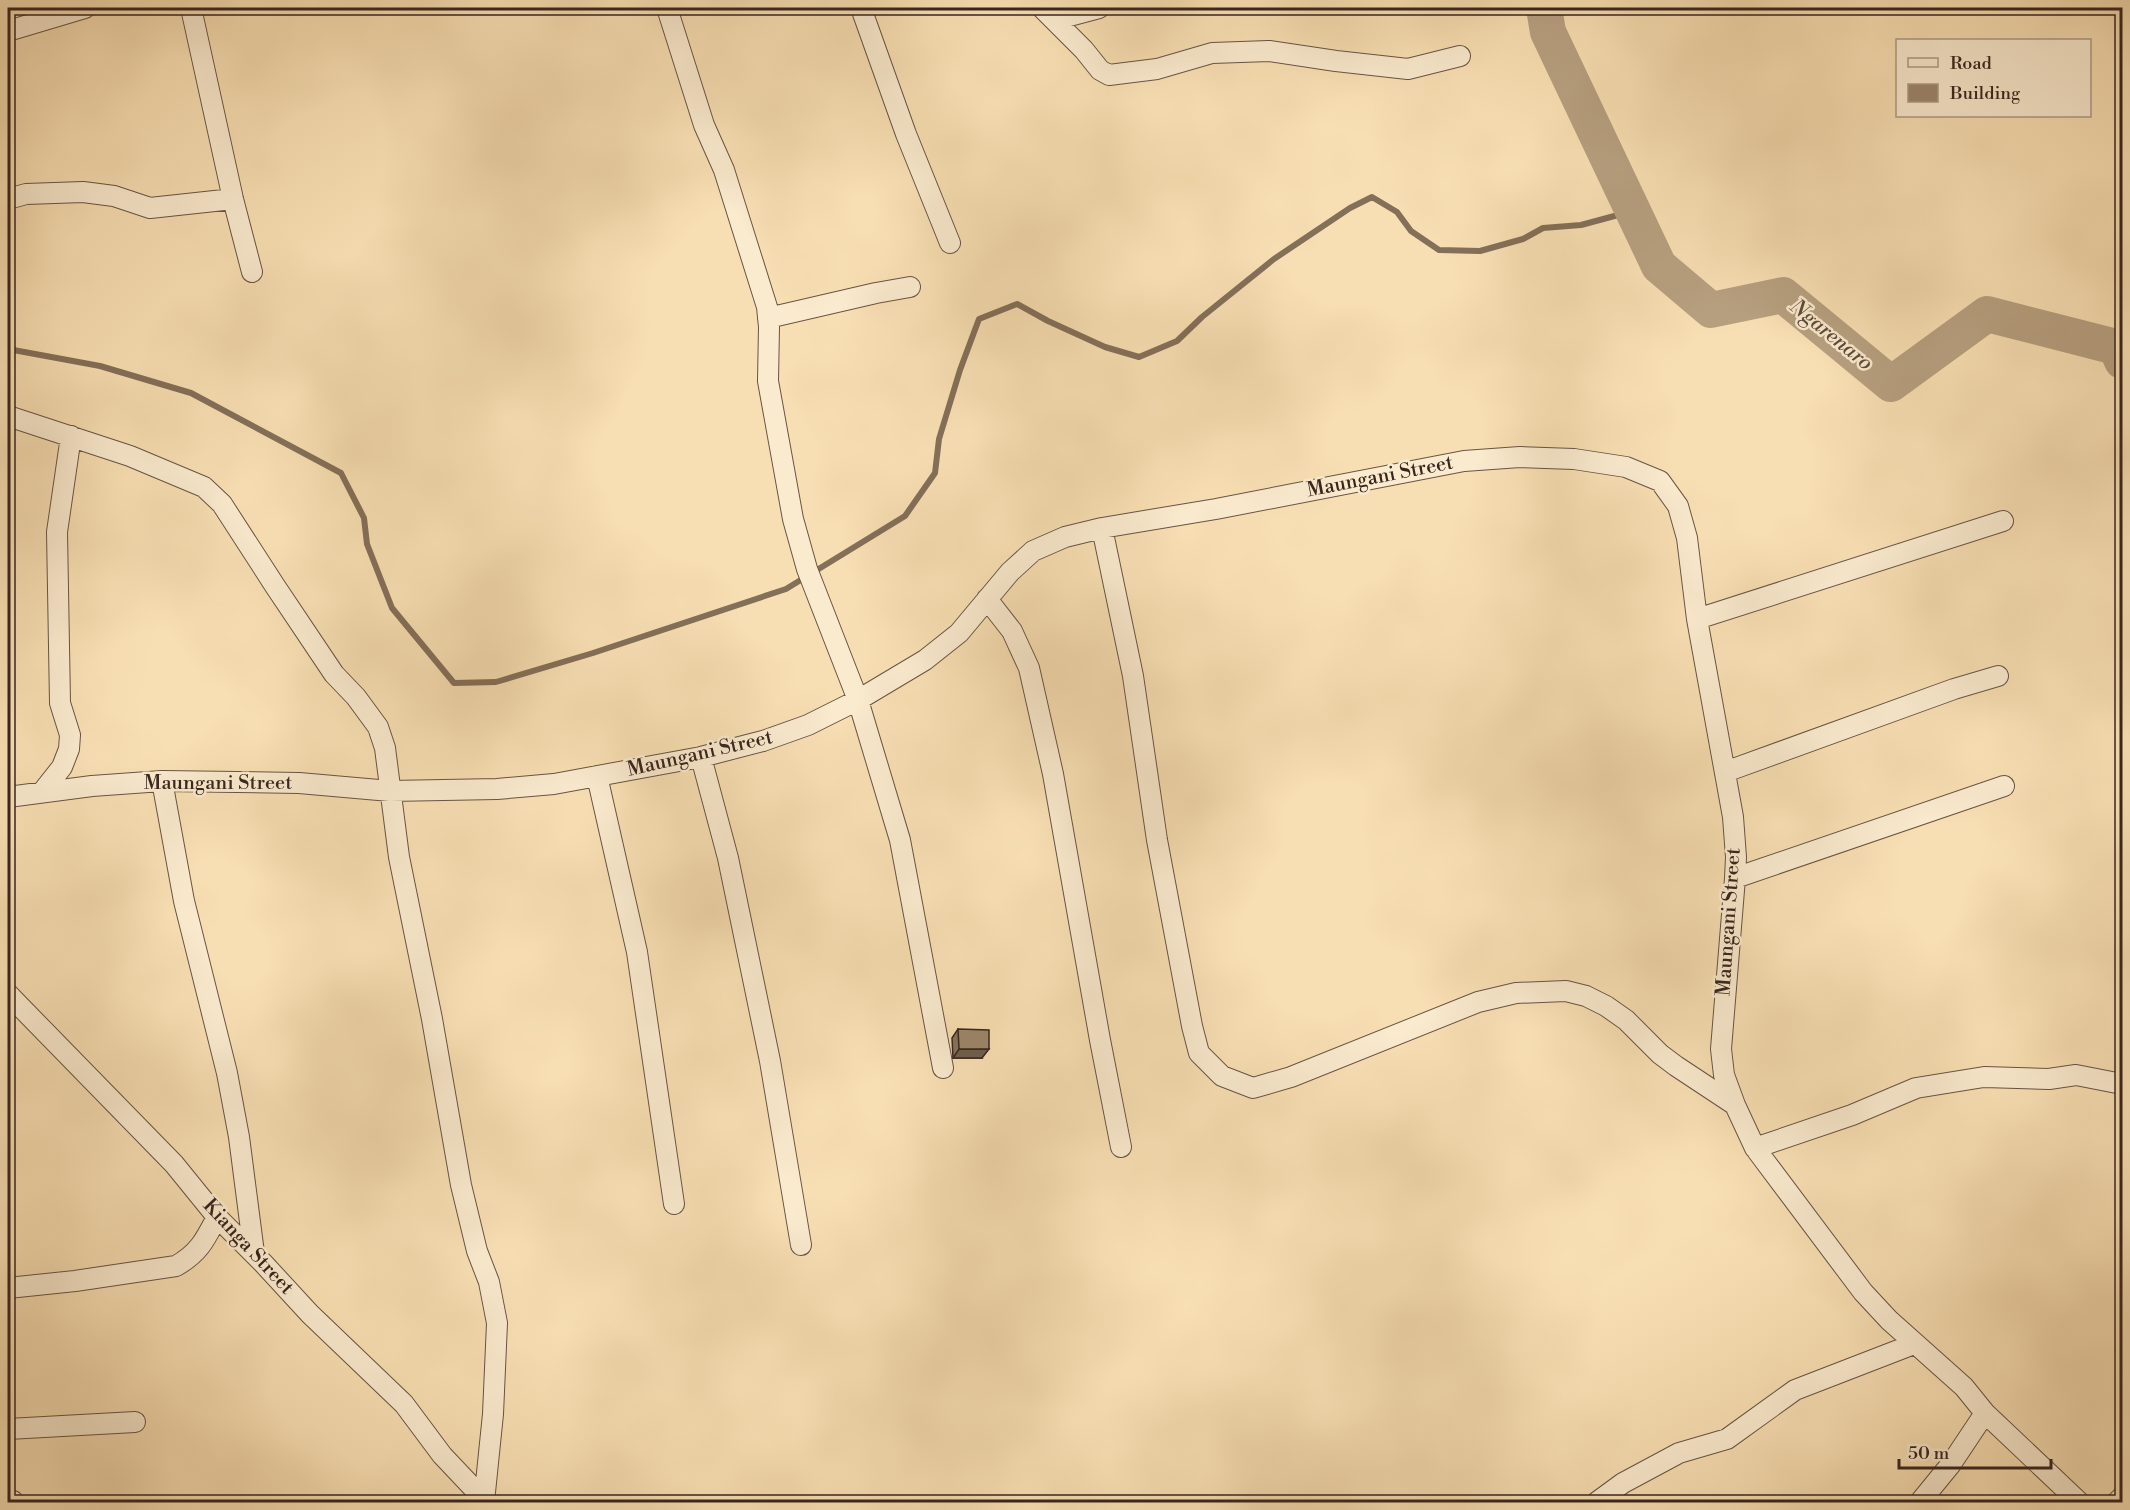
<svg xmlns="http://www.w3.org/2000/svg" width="2130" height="1510" viewBox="0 0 2130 1510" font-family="'Libre Bodoni',serif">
<rect width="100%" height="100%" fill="#f8dfb3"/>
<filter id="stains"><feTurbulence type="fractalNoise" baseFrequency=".00333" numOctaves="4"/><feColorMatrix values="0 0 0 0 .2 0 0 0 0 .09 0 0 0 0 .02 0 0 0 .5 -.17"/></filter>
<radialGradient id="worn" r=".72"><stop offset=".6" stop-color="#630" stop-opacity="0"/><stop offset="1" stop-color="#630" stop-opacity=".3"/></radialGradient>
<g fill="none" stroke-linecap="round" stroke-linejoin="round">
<path stroke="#846f59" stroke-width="6" d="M8,349L100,366L191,393L341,473L364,518L367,544L392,608L454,683L496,682L593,653L786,589L905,516L935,473L939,439L960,370L979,319L1017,304L1048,321L1105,347L1139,357L1177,341L1202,317L1274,259L1350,208L1372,197L1397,212L1411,231L1439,250L1480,251L1523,239L1543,228L1581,225L1633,211"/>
<path stroke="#b7a080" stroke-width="36" d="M1544,8L1548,32L1659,266L1711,310L1783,295L1891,384L1987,314L2116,347L2122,361"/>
<defs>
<path id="minor" d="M191,8L233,199L252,272
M667,8L704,125L724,170L767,307L769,327L768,381L793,519L807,569L858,700L900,840L943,1068
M861,8L906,134L950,243
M1042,8L1084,50L1100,70L1109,75L1157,69L1212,53L1269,51L1336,61L1408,69L1460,56
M1054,20L1099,8
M8,31L85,8
M8,199L26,194L83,192L114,196L150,208L233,199
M768,318L876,293L910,287
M8,416L130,456L204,487L222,504L275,586L334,674L356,697L378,727L385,748L399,857L432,1019L461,1185L477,1251L489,1282L497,1323L493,1414L484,1502
M1102,528L1133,676L1157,840L1192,1026L1199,1053L1222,1076L1253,1088L1291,1077L1478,1002L1516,993L1566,991L1586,996L1606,1006L1626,1020L1660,1054L1676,1066L1735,1105
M987,599L1012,631L1029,668L1053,774L1100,1040L1121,1147
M1697,619L2003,521
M701,757L728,858L770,1061L801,1245
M1725,772L1954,689L1998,676
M597,776L637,952L674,1204
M162,781L184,901L227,1073L239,1137L254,1253
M43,791L62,767L69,749L70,735L60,703L57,532L71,436
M8,797L92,786L162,781L299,783L390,791L497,789L554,784L701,757L763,741L808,725L858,700L925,660L959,633L1010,572L1033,551L1065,537L1102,528L1216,509L1464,461L1520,457L1574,459L1626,467L1660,481L1678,506L1687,538L1697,619L1733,817L1736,857L1735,878L1721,1049L1724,1075L1735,1105L1755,1148L1863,1292L1889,1320L1964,1387L1985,1413L2079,1502
M1735,878L2004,786
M8,994L174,1164L217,1217L263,1263L310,1314L404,1404L442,1455L476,1491L485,1502
M1755,1148L1852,1115L1916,1088L1984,1077L2049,1079L2076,1075L2122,1084
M8,1288L75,1281L176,1266C199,1253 205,1240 217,1217
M8,1429L135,1422
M13,1502V1501
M1597,1502L1623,1483L1679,1453L1727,1439L1795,1390L1914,1344
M1920,1502L1951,1464L1985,1413
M2117,1502L2122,1497"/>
</defs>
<use href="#minor" stroke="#685443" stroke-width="22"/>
<use href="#minor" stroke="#faeace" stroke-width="20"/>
</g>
<path fill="#86735c" stroke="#38251e" stroke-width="1.5" d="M958,1029L982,1058H953L952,1038Z"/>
<path fill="#6d5e4b" stroke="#38251e" stroke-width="1.5" d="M959,1049H989L982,1058H953Z"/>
<path fill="#9c866b" stroke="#38251e" stroke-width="1.5" d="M958,1029L989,1030V1049H959Z"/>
<g text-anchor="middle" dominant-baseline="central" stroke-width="5" stroke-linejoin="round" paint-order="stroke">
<g font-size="20" fill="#38251e" stroke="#faeace">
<text transform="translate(1380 477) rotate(-11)">Maungani Street</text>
<text transform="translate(700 754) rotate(-13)">Maungani Street</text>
<text x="218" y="783">Maungani Street</text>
<text transform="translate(1729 922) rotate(-86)">Maungani Street</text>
<text transform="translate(248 1247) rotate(47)">Kianga Street</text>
</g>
<g font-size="21" font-style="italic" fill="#5e4a3b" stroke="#faeace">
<text transform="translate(1831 335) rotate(39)">Ngarenaro</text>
</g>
</g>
<rect width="2130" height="1510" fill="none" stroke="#f8dfb3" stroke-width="30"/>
<rect x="9" y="9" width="2112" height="1492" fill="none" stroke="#38251e" stroke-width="3"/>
<rect x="15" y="15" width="2100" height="1480" fill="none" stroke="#38251e" stroke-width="1.5"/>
<rect x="1896" y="39" width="195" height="78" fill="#faeace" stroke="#ac9b88" stroke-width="1.5"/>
<rect x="1908" y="58" width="30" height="9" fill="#faeace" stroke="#ac9b88" stroke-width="1.5"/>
<text x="1950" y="69" font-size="18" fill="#38251e">Road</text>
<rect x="1908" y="84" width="30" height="18" fill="#9c866b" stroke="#ac9b88" stroke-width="1.5"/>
<text x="1950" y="99" font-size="18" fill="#38251e">Building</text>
<path d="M1899 1459v9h152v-9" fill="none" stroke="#38251e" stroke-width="3"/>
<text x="1908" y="1459" font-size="18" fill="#38251e" stroke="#faeace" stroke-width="4.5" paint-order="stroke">50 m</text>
<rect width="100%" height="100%" filter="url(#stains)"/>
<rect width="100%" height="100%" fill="url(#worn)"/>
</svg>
